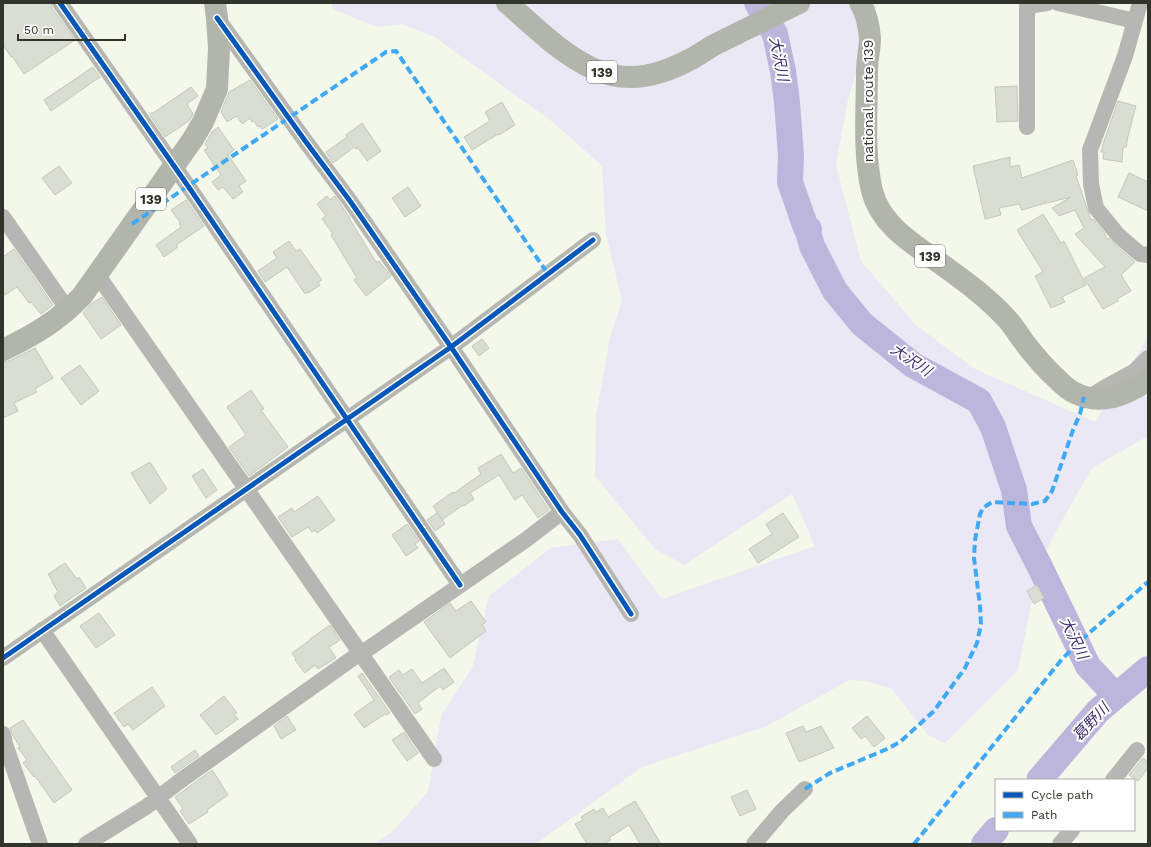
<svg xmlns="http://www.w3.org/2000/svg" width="1151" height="847" viewBox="0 0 1151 847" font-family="'Work Sans','Noto Sans JP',sans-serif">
<rect width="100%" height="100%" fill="#f3f8ea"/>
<path fill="#e9e8f4" d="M331,3H878L848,99L836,165L861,261L917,326L975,369L1095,422L1148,337V436L1092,468L1055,533L1039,565L1018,670L945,743L928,735L892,689L866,681L849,680L767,726L642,767L537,843L536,844H373L392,832L428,792L441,716L473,666L489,596L551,548L618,539L662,599L815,546L792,494L684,565L655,549L595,476L596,416L610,337L622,301L606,234L602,166L554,123L435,37L401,24L376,27L333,9Z"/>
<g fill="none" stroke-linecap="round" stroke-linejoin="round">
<path stroke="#bcb6dd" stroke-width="26" d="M757,3L775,34L783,71L787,102L791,156L790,182L806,228L809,229L808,232L812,246L835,291L862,324L913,365L979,401L993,427L1014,490L1019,526L1039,565L1088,666L1116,696
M1039,780L1098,711L1148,669
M984,844L996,830"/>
</g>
<path fill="#d9ded2" stroke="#c4c8bd" d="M3,3H51L52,8L75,40L24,74L12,56L11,57L3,45Z
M93,67L100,77L51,111L44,100Z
M250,80L278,119L262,129L260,126L258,127L254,121L252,122L250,118L242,124L237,116L227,122L221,112L229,92Z
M1017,86L1018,121L997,122L995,87Z
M191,87L198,96L187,104L193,114L192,116L189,121L165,137L150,115Z
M1118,101L1136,106L1128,136L1126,147H1123L1122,162L1103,159L1104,152H1101L1103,144Z
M502,102L515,125L499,135L498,134L472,150L464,137L490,121L485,112Z
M362,123L381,151L367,161L358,148L356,149L354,147L333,163L326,152L347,137L346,135Z
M218,127L234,150L228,155L246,181L239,186L243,192L233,199L223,187L218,190L212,182L221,175L204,150L208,148L205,144L212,132Z
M1010,157V167L1019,165L1022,178L1073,160L1078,175L1076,176L1091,220L1093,219L1104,232L1107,239L1108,238L1135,262L1121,275L1131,291L1117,299L1118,301L1103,309L1084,278L1105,267L1075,234L1084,228L1075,210L1059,216L1052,208L1071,197L1047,203L1045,201L1046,203L1022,210L1019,204L999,208L1001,215L985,219L973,166Z
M59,166L72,183L55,195L42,178Z
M1129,173L1148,182V211L1118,197Z
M408,187L421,206L405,217L392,198Z
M327,196L330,200L335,196L350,218H349L376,262L379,261L391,276L366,296L354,280L357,278L331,235L333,234L322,219L326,216L317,204Z
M186,200L204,226L176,245L178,247L164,257L156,245L181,227L179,223L180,222L171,210Z
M1043,214L1061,243L1064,241L1086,285L1062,297L1065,302L1051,308L1035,276L1043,272L1017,230Z
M289,241L296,251L300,249L322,280L318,282L320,285L308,293V292L305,294L287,267L265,282L258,271L277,258L273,252Z
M14,249L53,305L41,314L31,302L29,303L17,287L3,296V257Z
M102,297L121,325L101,339L83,313L91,304Z
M482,339L489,348L479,356L472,346Z
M35,348L53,378L35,389L37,392L14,403L18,411L3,418V362L9,361Z
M80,365L99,391L81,405L61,378Z
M251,390L264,409L261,410L288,447L249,476L229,447L246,435L227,407Z
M501,454L513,473L521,468L549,510L538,518L522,495L515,500L499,475L470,493L474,499L464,506L463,505L442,520L433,506L453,492L454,493L481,474L478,468Z
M150,462L167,489L150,504L131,473Z
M203,469L217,490L206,498L192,476Z
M318,496L335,520L317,533L315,530L312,532L308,527L292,537L278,517L292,508L294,512Z
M437,513L445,524L435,531L427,520Z
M783,513L799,537L758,563L749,549L772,534L766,524Z
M407,524L419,541L415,544L418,548L406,556L392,535Z
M65,563L77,579L79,577L86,588L60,606L54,596L58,592L52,582H53L48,574Z
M1037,585L1044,598L1034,604L1027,591Z
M471,601L486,622L482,625L486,631L450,658L424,622L450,603L456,611Z
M99,613L115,635L96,648L80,626Z
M330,625L340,640L329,647L336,658L318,669L315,665L305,673L295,660L296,659L292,653L310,640V639Z
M444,668L454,682L443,690L440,686L418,703L422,709L415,714L389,677L399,670L403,675L412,669L422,683Z
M362,673L390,713L386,715L385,714L364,728L354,714L374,700L358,676Z
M152,687L165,706L133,730L128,724L124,727L114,713Z
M224,696L237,713L234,714L238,719L216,735L200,715Z
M287,716L296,730L281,739L274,726Z
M867,716L885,738L874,747L865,736L861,739L852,728Z
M23,720L72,790L54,803L35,776L34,777L23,763L27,760L18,748L20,747L13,736L10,728Z
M803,726L806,732L821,726L834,748L799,762L786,733Z
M404,732L418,753L407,761L392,740Z
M195,750L199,756L175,773L171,767Z
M1143,758L1148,762V768L1138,781L1129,775Z
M212,770L221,783V784L228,795L207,810L208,812L189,824L180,811L183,809L175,797Z
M747,790L756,809L740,816L731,797Z
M635,801L661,844H640L629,825L609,838L611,840L604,844H587L575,824L583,820L581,817L594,809L596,812L603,808L608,817Z"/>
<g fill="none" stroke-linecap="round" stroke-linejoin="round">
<path stroke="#b6b7b2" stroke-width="16" d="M60,3L188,186L460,585
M1058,3L1135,21
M1140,3L1125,56L1090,150L1091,184L1096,208L1118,235L1140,254L1148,255
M217,18L306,142L350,201L451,347L562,512L580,535L631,614
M1027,127V6L1047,3
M3,217L68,310
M97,274L434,759
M1090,397L1104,388L1135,371L1148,358
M42,630L190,844
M3,658L451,347L593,240
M3,734L5,744L40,844
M1113,780L1137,750
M86,844L146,807L180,781L360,653L365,651L527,539L562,512
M754,844L782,811L805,789
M1060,844L1072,830"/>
<path stroke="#b2b5ac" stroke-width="22" d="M507,3C534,26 562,55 594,69C629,85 662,75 693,58C700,54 707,49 714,45C742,31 771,17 799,3
M860,3C866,12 869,27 870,38C870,49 867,60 867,71C867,110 863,152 872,191C881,226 914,244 941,264C963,280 987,297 1006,318C1013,325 1018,334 1024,342C1034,355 1044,367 1056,378C1061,383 1068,390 1075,393C1101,406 1126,395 1148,380
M3,350C34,335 58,321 82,296L193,139L203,122L217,89L219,48L217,18L215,3"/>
<path stroke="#3fa9f5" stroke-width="4" stroke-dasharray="8 4" stroke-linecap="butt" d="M132,224L386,52L396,51L548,274
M805,789L830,773L887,749L900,742L934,711L965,668L977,643L981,624L980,606L974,558L975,540L980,514L983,508L992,502L1032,504L1045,501L1052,491L1073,430L1080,414L1084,397
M914,844L1062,659L1088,634L1148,582"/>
<defs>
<path id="cycleway" d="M60,3L188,186L460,585
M217,18L306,142L350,201L451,347L562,512L580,535L631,614
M3,658L451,347L593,240"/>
</defs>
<use href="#cycleway" stroke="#fff" stroke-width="8"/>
<use href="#cycleway" stroke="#0057b8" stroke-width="5"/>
</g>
<g text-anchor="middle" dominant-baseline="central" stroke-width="4" stroke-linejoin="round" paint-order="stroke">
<g fill="#fff" stroke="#6e716a" stroke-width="1">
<rect x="587" y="61" width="30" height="22" rx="3"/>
<rect x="136" y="188" width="30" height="22" rx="3"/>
<rect x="915" y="245" width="30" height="22" rx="3"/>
</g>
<g font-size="13" font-weight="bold" fill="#30342a">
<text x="602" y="72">139</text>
<text x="151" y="199">139</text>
<text x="930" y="256">139</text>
</g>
<g font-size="14" fill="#30342a" stroke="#fff">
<text transform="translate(868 101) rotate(-90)">national route 139</text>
</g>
<g font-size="15" font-style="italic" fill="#3d2a71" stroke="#fff">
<text transform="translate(779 59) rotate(79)">大沢川</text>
<text transform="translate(911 360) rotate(34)">大沢川</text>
<text transform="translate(1074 638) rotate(64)">大沢川</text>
<text transform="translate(1091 722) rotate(-47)">葛野川</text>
</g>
</g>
<rect width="1151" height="847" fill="none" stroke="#30342a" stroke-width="8"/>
<rect x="995" y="779" width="140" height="52" fill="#ffffff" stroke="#acaeaa"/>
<rect x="1003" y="792" width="20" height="6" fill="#0057b8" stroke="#acaeaa"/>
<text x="1031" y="799" font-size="12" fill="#30342a">Cycle path</text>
<rect x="1003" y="812" width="20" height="6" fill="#3fa9f5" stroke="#acaeaa"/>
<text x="1031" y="819" font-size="12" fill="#30342a">Path</text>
<path d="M18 34v6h107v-6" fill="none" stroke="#30342a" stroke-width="2"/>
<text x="24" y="34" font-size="12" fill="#30342a" stroke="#ffffff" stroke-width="3" paint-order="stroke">50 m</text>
</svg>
